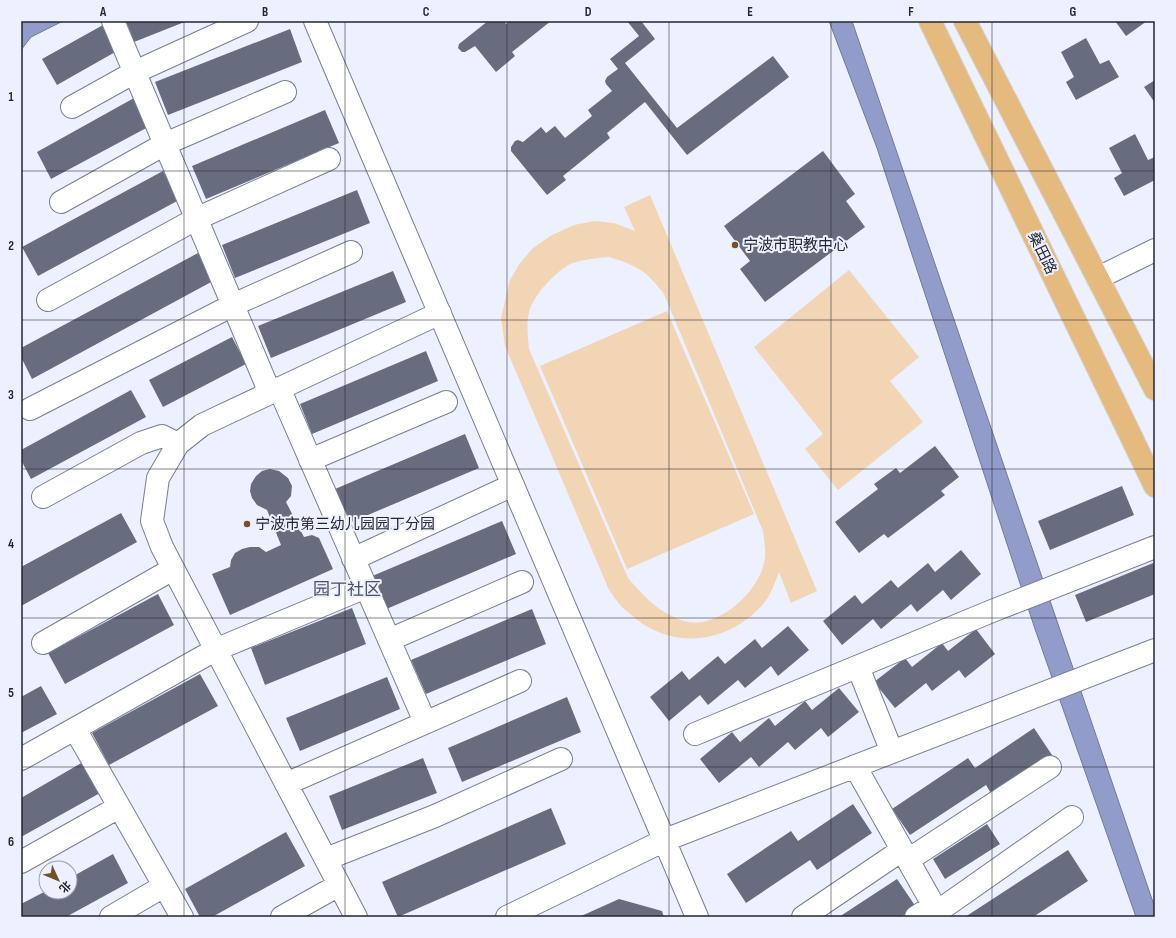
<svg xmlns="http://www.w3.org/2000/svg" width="1176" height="938" viewBox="0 0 1176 938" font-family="'Sofia Sans Condensed','Noto Sans SC',sans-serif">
<rect width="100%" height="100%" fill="#edf0fe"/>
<path fill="#f1d5b5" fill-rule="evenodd" d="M650,195L817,591L791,603L779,572C775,582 771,595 764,603C731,642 677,651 636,619C632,615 626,611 622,607C617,602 613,595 609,590L505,346L501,318L510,280L520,263L533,248L552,235L574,225L594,221L614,223L635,231L624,207ZM609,257C636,265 647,271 664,294L763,531C764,540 766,549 765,558C761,590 721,627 689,622C663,617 643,596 628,578L529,349C528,337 526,324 529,312C533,296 557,269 573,263C585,259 597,258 609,257Z
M849,270L919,357L890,381L923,422L838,490L805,449L823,434L754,347Z
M667,311L754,514L627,569L540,366Z"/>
<path fill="#919ccb" stroke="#70799c" d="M21,21H63L31,37L21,50Z
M829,21H852L1155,908V917H1136L1035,629L877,148Z"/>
<path fill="#676c7f" d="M126,21H187L134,42Z
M488,21H504L506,24L510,21H551L512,52L515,56L496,72L475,46L465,52H462L458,48L459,44Z
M627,21H641L655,39L625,63L677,128L773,56L789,77L687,155L645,102L607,133L610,138L563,176L566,180L547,195L511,151V147L515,141L518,140L523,142L541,127L546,133L555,126L565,138L592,116L588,110L612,91L606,84L605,81L607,77L618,69L610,59L639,36Z
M1115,21H1147L1126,36Z
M103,25L117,51L57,85L42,59Z
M290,29L302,62L168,115L155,82Z
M1086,38L1100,64L1109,60L1119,77L1076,100L1066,82L1074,77L1061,52Z
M1155,80V103L1144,87Z
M134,98L150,126L51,179L37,152Z
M325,110L339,143L206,199L192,166Z
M1135,134L1148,160L1155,157V180L1124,196L1114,178L1122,173L1109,148Z
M823,151L855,194L846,201L865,227L765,302L740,269L750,261L724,226Z
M163,171L179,200L38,276L22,247Z
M357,190L370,223L235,278L222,245Z
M198,253L213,281L32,379L21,357V348Z
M393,271L406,302L271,358L258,326Z
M232,337L246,364L163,407L149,380Z
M426,351L438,381L312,434L300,404Z
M131,390L146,417L31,479L21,460V450Z
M465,434L479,468L349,523L335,489Z
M935,446L959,477L941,491L945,495L888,538L884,534L859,553L835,522L878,489L874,484L896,468L900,473Z
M270,469L279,471L288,478L292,486L291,496L286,502L304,537L312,535L319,538L333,569L230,615L212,574L230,567L231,560L235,553L242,549L250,547H259L266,552L281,545L267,510L257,505L252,498L250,491L251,484L256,476L262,471Z
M1122,486L1134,515L1050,550L1038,521Z
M121,513L137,542L21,606V567Z
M502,521L516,554L384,610L370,577Z
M961,550L981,574L951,600L943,590L917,612L911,604L881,629L873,619L842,645L823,621L855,595L862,604L891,580L898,588L928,563L935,572Z
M1153,563L1155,567V594L1086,622L1075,595Z
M158,594L174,625L65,684L48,653Z
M352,608L366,644L265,685L251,648Z
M532,609L546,644L426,694L411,660Z
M788,626L809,650L778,676L771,666L745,688L738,680L708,705L700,695L669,721L650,697L682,671L689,680L718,656L725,664L755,639L762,648Z
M976,629L995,654L965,678L959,670L932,691L926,683L895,708L874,682L905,658L912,667L942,643L948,651Z
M200,674L218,706L109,765L92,733Z
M387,677L400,709L300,751L286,718Z
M41,686L57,714L21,733V697Z
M839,688L859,712L828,737L821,728L795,750L788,742L759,767L751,757L719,783L700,759L732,732L740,742L769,718L775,726L805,701L812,710Z
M567,697L581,732L462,782L448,748Z
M1034,728L1052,755L992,795L986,785L910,835L892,809L968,758L975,768Z
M423,758L437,793L342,830L329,796Z
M83,762L100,793L21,837V798Z
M853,804L872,833L817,870L810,860L746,903L727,874L791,831L798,841Z
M551,808L566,844L398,917L382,882Z
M987,824L1000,844L945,879L933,859Z
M286,832L305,866L212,917H200L185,889Z
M1068,850L1088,881L1033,917H965Z
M113,854L128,883L66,917H21V904L46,891V892H70V878Z
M897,879L916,907L901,917H839Z
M619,899L662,911L664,917H579Z"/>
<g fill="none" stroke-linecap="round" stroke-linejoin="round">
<defs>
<path id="minor" d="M113,21L270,393
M315,21L697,917
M72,107L135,72L247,21
M61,202L165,144L285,92
M1098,278L1155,250
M48,300L196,219L329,159
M279,388L425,722
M30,409L233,305L351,252
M310,460L446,402
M43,497L141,443L162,436L178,444
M353,559L513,485
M389,640L522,582
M43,643L173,569
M858,667L892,752
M75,729L182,917
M695,734L992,611L1155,547
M21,759L215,650L366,587
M855,766L940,917
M286,784L520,681
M326,859L435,816L561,759
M908,860L1050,767
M21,862L119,807
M937,912L1072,817
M111,917L164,886
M282,917L339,885
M356,917L162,547L152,521L158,478L178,444L202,425L440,313
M507,917L665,840L1155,650
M803,917L902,850
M916,917L933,906"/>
<path id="major" d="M930,21L1155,486
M965,21L1155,389"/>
</defs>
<use href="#minor" stroke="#797e91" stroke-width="24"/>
<use href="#major" stroke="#d3d4d5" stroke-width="24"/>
<use href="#minor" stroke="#fff" stroke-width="22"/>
<use href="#major" stroke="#e5ba7f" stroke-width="22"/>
</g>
<path fill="none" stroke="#24262e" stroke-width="1" stroke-opacity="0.55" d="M184,21V917M345,21V917M507,21V917M669,21V917M831,21V917M992,21V917M21,171H1155M21,320H1155M21,469H1155M21,618H1155M21,767H1155"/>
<g fill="#735229" stroke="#edf0fe" stroke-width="1.5">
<circle cx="735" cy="245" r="4"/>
<circle cx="247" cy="524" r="4"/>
</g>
<g text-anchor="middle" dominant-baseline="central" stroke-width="4" stroke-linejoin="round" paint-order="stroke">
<g font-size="15" fill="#24262e" stroke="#edf0fe" text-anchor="start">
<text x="743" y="245">宁波市职教中心</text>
<text x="255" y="524">宁波市第三幼儿园园丁分园</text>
</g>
<g font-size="15" fill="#24262e" stroke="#edf0fe">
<text transform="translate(1042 253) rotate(64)">桑田路</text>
</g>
<g font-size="17" fill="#4a4f61" stroke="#edf0fe">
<text x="347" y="590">园丁社区</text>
</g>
</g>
<rect width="1176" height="938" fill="none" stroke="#edf0fe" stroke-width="44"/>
<g transform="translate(58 880) rotate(134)"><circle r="19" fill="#edf0fe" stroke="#9d9fab"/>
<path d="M0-3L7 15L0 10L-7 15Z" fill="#735229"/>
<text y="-6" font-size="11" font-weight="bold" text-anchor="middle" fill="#24262e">北</text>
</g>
<rect x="22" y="22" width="1132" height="894" fill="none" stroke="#24262e" stroke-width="1.5"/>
<g font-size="13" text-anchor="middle" font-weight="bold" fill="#24262e">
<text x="103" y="16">A</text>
<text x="265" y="16">B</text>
<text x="426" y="16">C</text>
<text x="588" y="16">D</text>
<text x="750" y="16">E</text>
<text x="911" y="16">F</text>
<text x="1073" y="16">G</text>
<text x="11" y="101">1</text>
<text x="11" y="250">2</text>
<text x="11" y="399">3</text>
<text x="11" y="548">4</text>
<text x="11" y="697">5</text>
<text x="11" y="846">6</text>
</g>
</svg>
